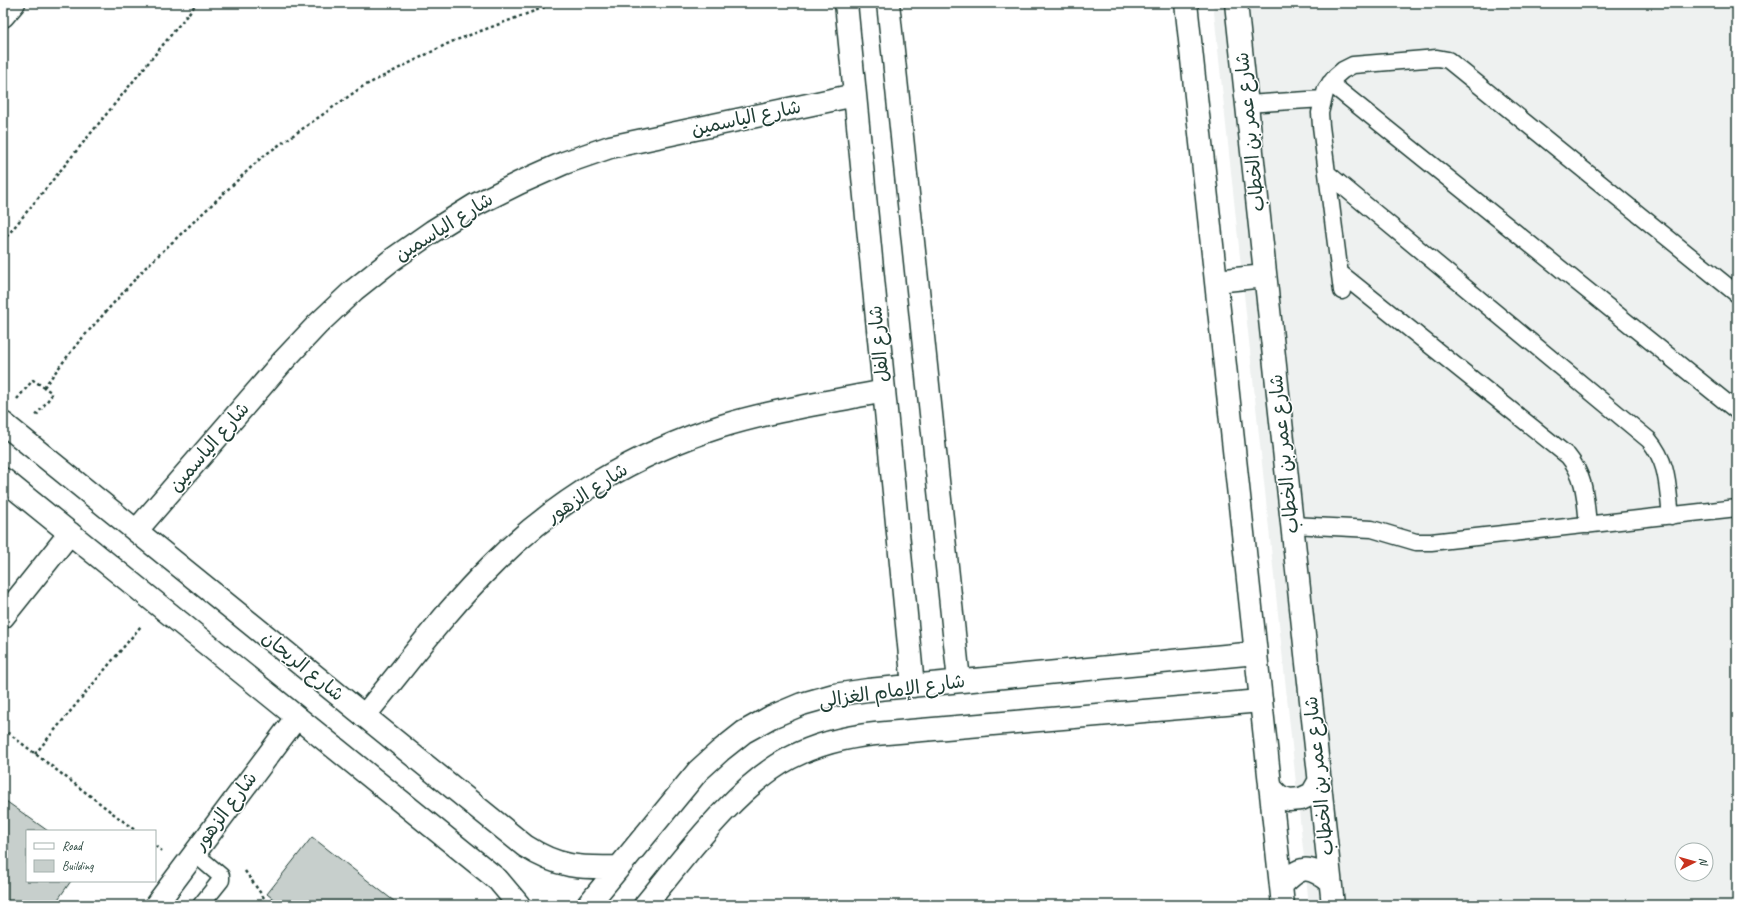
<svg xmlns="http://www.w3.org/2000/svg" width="1740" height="908" viewBox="0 0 1740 908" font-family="Caveat,'Playpen Sans Arabic',sans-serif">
<rect width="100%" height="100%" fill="#fff"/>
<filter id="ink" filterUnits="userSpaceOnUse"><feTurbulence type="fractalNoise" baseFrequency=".025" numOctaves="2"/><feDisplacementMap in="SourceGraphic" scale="8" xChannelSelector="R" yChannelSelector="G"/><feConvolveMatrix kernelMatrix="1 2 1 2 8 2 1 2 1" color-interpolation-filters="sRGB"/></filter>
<g filter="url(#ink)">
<path fill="#eef1f0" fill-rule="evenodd" d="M1213,3H1737V905H1309ZM1682,850H1706V874H1682Z"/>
<path fill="#c7cfcc" stroke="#1f3d34" d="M3,799L48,831H27V881H71L54,905H3Z
M312,837L399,905H281L267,894Z"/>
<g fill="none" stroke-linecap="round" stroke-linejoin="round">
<defs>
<path id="lane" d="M1330,83L1737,411
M1247,104L1323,99
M1327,173L1649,440C1669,464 1667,486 1671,516
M1340,273L1568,456C1586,478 1585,498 1588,525
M1342,291L1321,126L1320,113L1326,89L1336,76L1343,70L1353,65L1437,58L1448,60L1453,64L1737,294
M1292,525L1372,529L1416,542H1431L1737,508
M194,853L221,876V880L201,905"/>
<path id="street" d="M846,3L913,686
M888,3L959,681
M3,423L525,846C559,868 580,868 619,867
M3,479L498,880L519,905
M136,531L284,360L318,324L354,290L393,259L433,231L475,205L519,183L564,163L610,147L855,95
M3,617L70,533
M364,716C407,664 447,609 494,563C557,500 637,453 722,426C774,410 830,402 884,391
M156,905L296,718
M588,905L698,771L720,751L744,732L771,717L802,704L834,695L868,690L1256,653
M645,905C684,858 736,786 790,758C817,744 845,737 875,734L1261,701"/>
<path id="secondary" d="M1186,3L1283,905
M1236,3L1333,905
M3,16L14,3
M1216,281L1265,276
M1270,787L1279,796L1289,800L1301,799L1312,794L1320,780
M1281,886C1301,865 1307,865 1330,881"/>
</defs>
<use href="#lane" stroke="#1f3d34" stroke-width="19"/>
<use href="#street" stroke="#1f3d34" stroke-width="25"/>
<use href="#secondary" stroke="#1f3d34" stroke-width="25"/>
<path stroke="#1f3d34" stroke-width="2.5" stroke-dasharray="3 3" stroke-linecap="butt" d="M3,241L197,3
M44,387L77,344L145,268L262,157L362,87L451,42L556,3
M17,399L33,380L51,392V396L36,416
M3,729L136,831
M35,754L141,626
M155,846L162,851
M245,871L269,905"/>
<use href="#lane" stroke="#fff" stroke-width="16"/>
<use href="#street" stroke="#fff" stroke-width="22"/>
<use href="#secondary" stroke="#fff" stroke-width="22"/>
</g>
</g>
<g text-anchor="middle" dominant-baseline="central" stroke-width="3" stroke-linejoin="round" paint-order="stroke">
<g font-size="19" fill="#1f3d34" stroke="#fff">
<text transform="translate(746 118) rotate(-12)">شارع الياسمين</text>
<text transform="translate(1250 132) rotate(-96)">شارع عمر بن الخطاب</text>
<text transform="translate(444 227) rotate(-32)">شارع الياسمين</text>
<text transform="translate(879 344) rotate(-96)">شارع الفل</text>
<text transform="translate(209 447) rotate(-49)">شارع الياسمين</text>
<text transform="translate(1284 454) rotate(-96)">شارع عمر بن الخطاب</text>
<text transform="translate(587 493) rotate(-33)">شارع الزهور</text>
<text transform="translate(303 666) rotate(39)">شارع الريحان</text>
<text transform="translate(892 691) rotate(-8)">شارع الإمام الغزالى</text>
<text transform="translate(1319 776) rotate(-96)">شارع عمر بن الخطاب</text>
<text transform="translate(225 811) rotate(-53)">شارع الزهور</text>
</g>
</g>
<rect width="1740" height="908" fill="none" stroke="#fff" stroke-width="16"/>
<rect x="8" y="8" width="1724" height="892" fill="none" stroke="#1f3d34" stroke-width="1.5" filter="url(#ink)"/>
<rect x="26" y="830" width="130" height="52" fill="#ffffff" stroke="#a5b1ae"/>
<rect x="34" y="843" width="20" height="6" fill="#ffffff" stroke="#a5b1ae"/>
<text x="62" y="850" font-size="12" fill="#1f3d34">Road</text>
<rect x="34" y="860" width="20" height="12" fill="#c7cfcc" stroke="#a5b1ae"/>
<text x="62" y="870" font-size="12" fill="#1f3d34">Building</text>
<g transform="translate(1694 862) rotate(84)"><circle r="19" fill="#ffffff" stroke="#a5b1ae"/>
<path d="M0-3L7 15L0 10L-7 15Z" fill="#c8321e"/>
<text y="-6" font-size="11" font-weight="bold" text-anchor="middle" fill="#1f3d34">N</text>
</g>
</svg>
